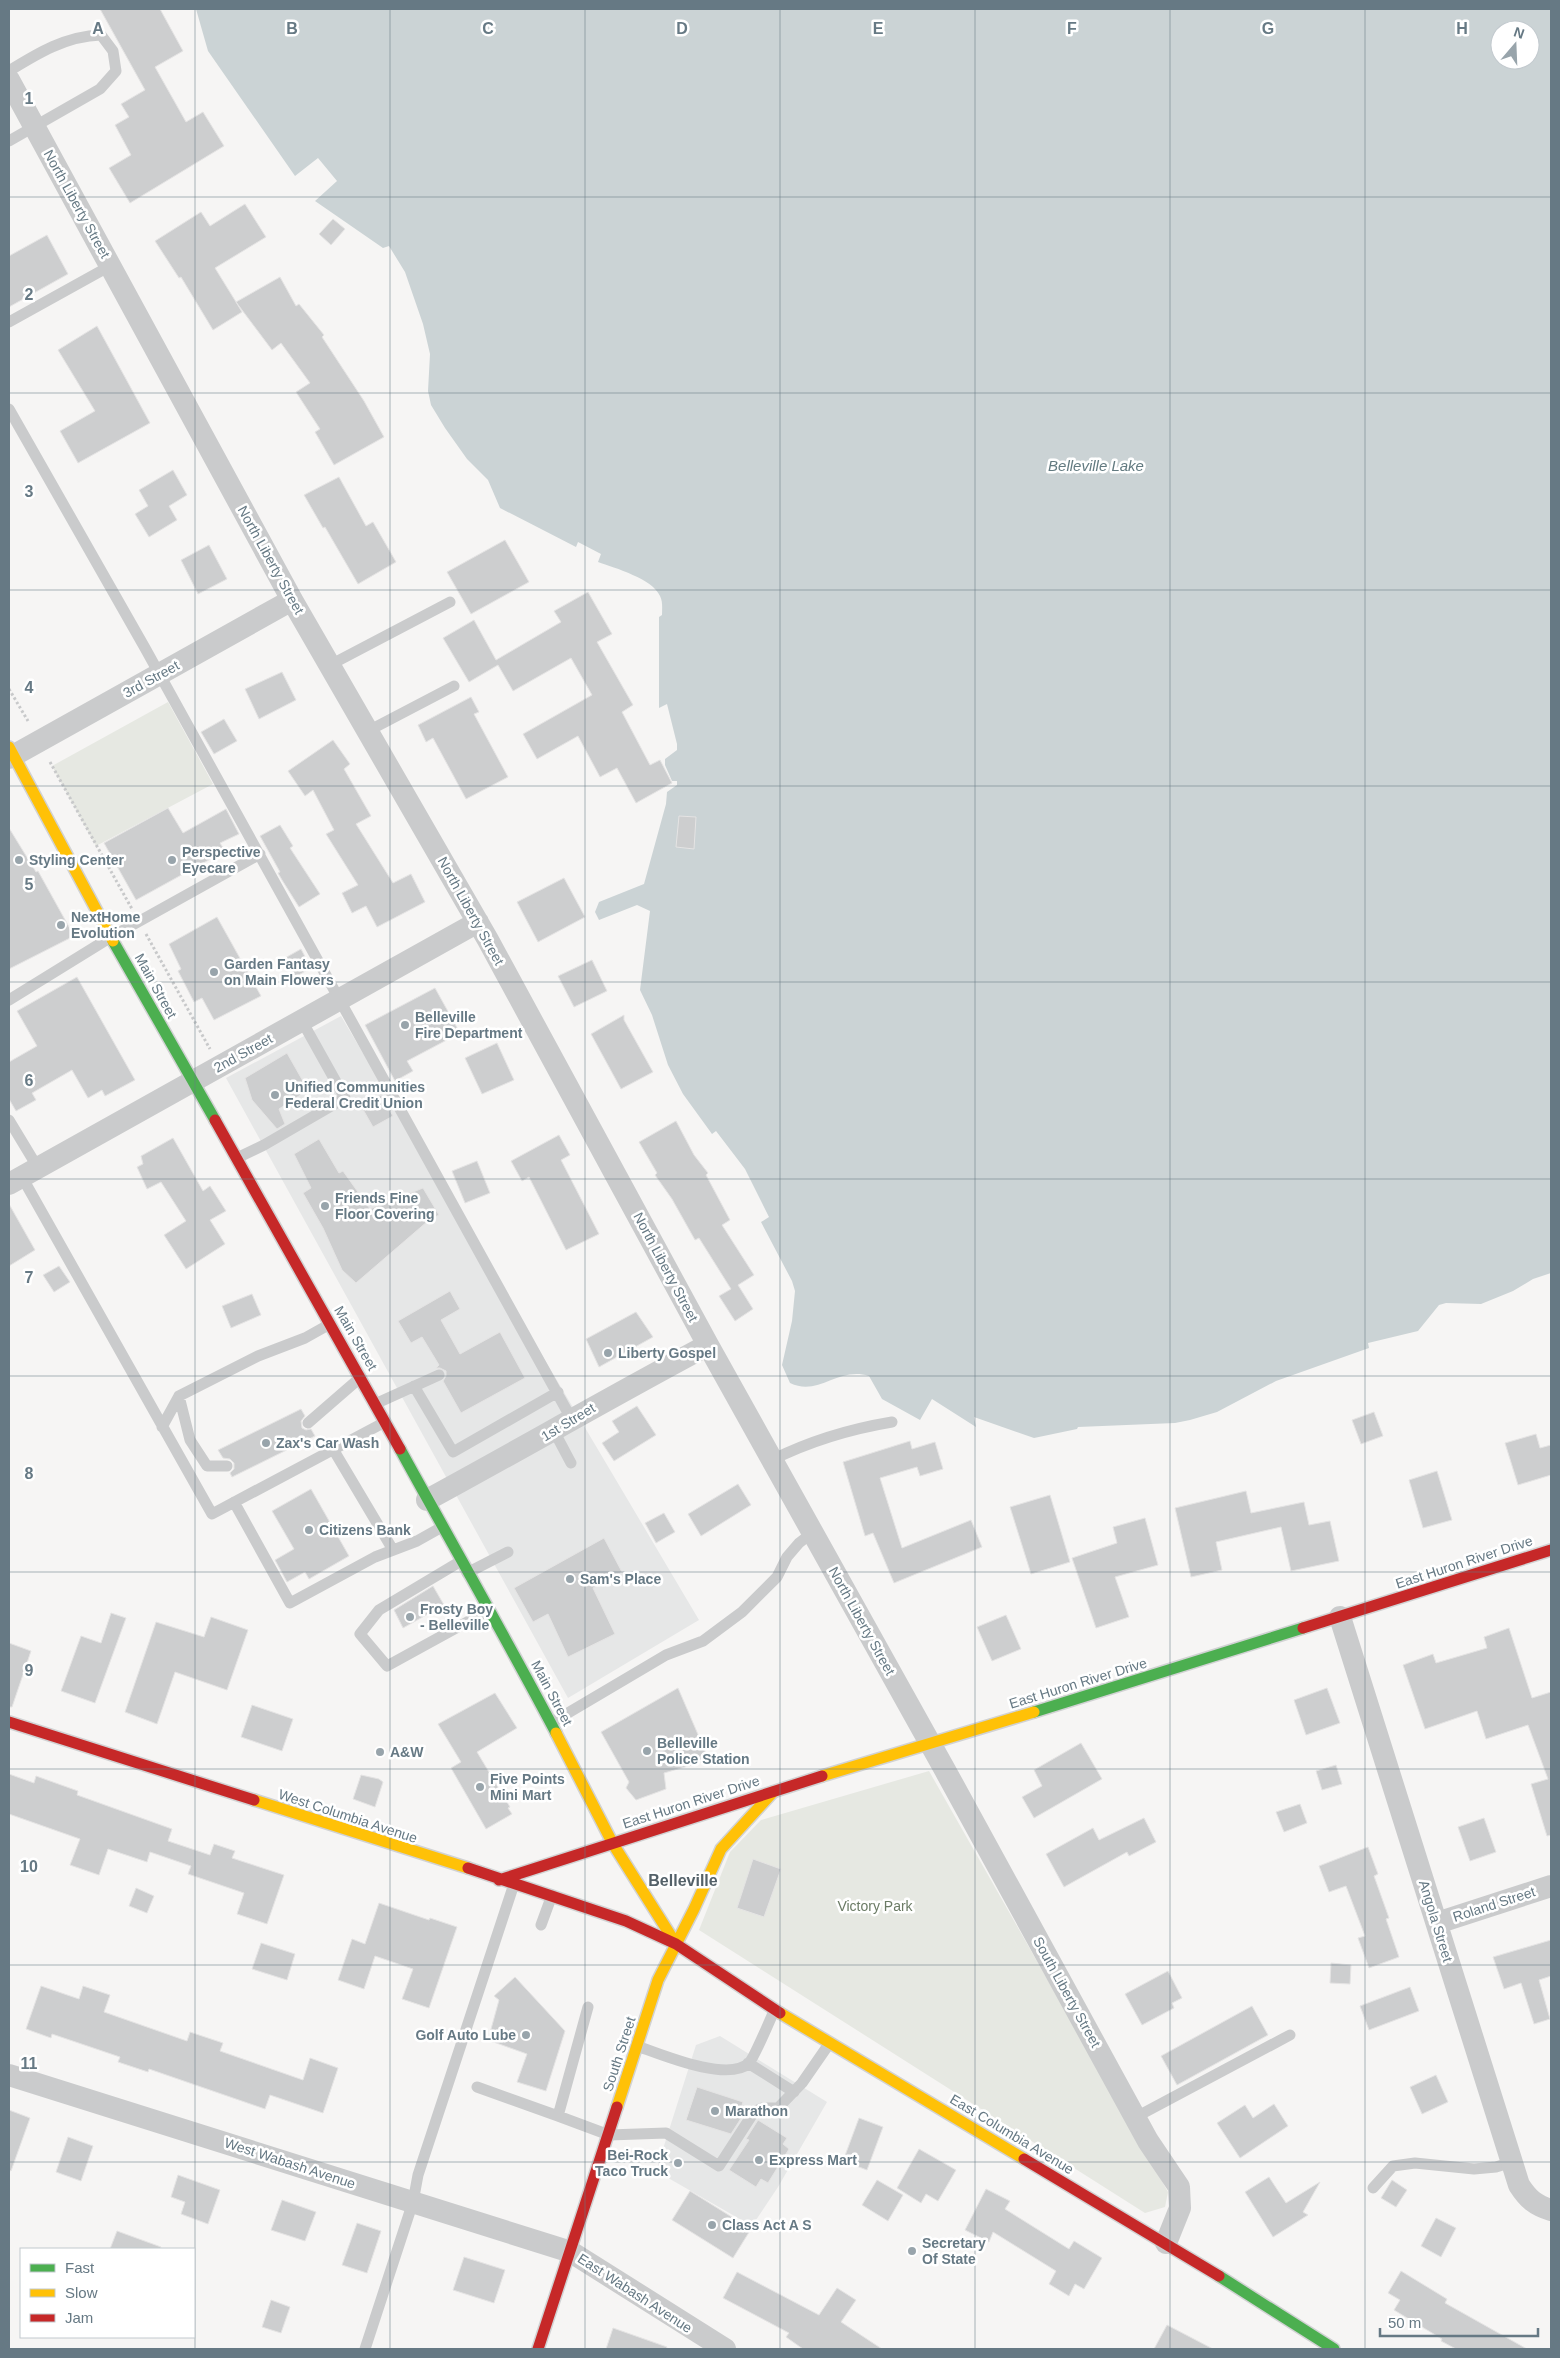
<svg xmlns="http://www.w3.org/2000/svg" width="1560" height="2358" viewBox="0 0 1560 2358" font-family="Arial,sans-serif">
<rect width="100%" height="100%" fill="#f6f5f4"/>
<path fill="#e6e7e7" d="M341,1016L699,1620L568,1698L226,1078Z
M720,2036L827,2102L778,2187L752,2226L656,2171L696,2045Z"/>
<path fill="#e6e8e2" d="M168,702L213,784L96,846L52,766Z
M929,1771L1168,2192L1165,2207L1145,2213L699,1930L730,1852L761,1820Z"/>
<path fill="#cbd3d5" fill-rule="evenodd" d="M196,9H1551V1273L1533,1279L1513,1291L1481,1304L1446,1303L1439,1305L1418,1331L1368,1343L1369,1348L1276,1381L1217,1412L1190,1420L1175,1423L1078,1427L1077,1429L1034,1438L974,1417L976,1427L932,1399L920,1420L882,1399L869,1376C838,1366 819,1397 790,1383L782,1365L792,1321L795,1291L792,1281L761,1222L769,1217L745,1169L716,1131L712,1134L683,1094L668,1065L652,1015L640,990L650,911L637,905L599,920L595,912L599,902L644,884L666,804L667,792L677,785V781H672L665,765V759L677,750V744L667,704L659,708V617L662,615C662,609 663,602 660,596C653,579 615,568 598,562L601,554L578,542L576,547L500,508L488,480L467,459L445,428L431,405L428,391L430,354L423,324L405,272L389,246L383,248L315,201L337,181L318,158L295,176L208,51ZM1500,30H1530V60H1500Z"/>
<path fill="#cdcecf" stroke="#e5e4e4" d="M100,9H160L183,51L155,67L186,122L203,112L224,146L130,203L109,168L131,155L115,125L129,117L121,104L145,90Z
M245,204L266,237L215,268L236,302L280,277L296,306L299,304L324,335L322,337L364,401L384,437L334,465L315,432L320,429L296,392L310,383L281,343L272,350L236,302L242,312L213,330L181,277L179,278L155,241L201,212L210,226Z
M333,219L345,229L331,245L319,234Z
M47,235L68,274L9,307V256Z
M97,326L150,423L78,463L60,431L95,411L58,350Z
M173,470L187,495L169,506L177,520L149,537L135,514L148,506L139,490Z
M339,477L366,526L373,522L396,562L358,584L325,527L323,528L304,495Z
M505,540L529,582L471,614L447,572Z
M209,545L227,579L198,594L181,560Z
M588,592L612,634L597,642L633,705L622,712L650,765L660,760L672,783L636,803L617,768L600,777L578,736L537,759L523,734L592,695L571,658L513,691L498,665L469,682L443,638L474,620L496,660L561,622L554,611Z
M282,672L296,700L259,719L245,689Z
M471,697L479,712L474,714L508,777L466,799L433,738L426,742L418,725Z
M224,719L237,741L214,754L201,732Z
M333,740L350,764L344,769L371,816L356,824L393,883L411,874L425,902L377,927L366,906L352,913L342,893L358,885L326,834L334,830L313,790L305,796L288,771Z
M168,808L183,833L226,809L239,834L220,843L225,851L136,900L104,843Z
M679,816L696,817L694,849L676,847Z
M280,825L293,846L290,848L320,894L299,907L282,880L278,873L280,872L260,836Z
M9,828L36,872L38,871L74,936L9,969Z
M564,878L585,917L538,942L517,902Z
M217,917L261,996L214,1020L202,998L194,1002L178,971L181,969L169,944Z
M301,949L311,968L295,977L285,958Z
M592,960L607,991L574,1007L558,976Z
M77,977L135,1080L105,1096L102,1090L88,1098L72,1070L32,1093L36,1100L16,1111L9,1099V1062L37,1046L17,1011Z
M435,988L460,1033L407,1061L413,1071L395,1081L365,1025Z
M624,1015V1020L653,1072L621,1089L591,1034Z
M497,1043L514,1080L482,1094L465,1058Z
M287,1053L308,1090L279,1109L285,1124L277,1129L252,1100L245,1078Z
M381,1095L393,1116L373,1127L361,1106Z
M676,1121L694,1155L708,1173L706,1175L730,1220L722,1225L754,1275L738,1285L753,1309L735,1321L719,1296L731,1289L699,1238L695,1240L672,1199L655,1175L657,1173L639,1142Z
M559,1135L570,1155L561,1160L599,1234L566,1250L529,1177L522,1181L511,1161Z
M173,1138L203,1191L210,1186L226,1211L210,1220L225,1244L186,1269L164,1235L186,1221L161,1182L147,1189L137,1167L143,1164L141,1156Z
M319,1139L339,1173L343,1171L370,1209L423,1188L439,1215L428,1221L356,1283L342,1270L323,1228L303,1193L311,1188L294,1154Z
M477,1161L490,1193L465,1203L452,1171Z
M9,1204L35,1250L9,1266Z
M59,1266L70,1282L54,1292L43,1275Z
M450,1291L460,1309L441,1320L460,1354L500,1332L525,1378L461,1413L443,1381L446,1376V1371L440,1368H436L439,1365L422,1337L411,1343L398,1321Z
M252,1294L261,1315L231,1328L222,1306Z
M636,1312L653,1337L599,1367L586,1339Z
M637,1406L656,1435L614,1461L602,1443L619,1432L612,1421Z
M301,1409L305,1416L301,1421L302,1428L306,1430L311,1429L315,1436L232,1477L230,1473L234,1469V1463L230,1459L223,1458L218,1450Z
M1374,1412L1383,1436L1361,1444L1352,1420Z
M1536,1434L1540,1448L1551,1445V1475L1518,1485L1505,1443Z
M910,1441L912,1449L935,1442L943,1469L920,1476L917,1467L880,1478L902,1548L971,1520L982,1547L894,1583L873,1533L865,1536L843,1462Z
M1437,1471L1452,1520L1423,1528L1409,1480Z
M738,1484L751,1505L701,1536L688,1514Z
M311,1489L349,1556L309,1579L305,1572L287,1582L275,1560L294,1549L272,1511Z
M1246,1491L1251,1513L1304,1502L1309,1525L1330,1521L1339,1561L1291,1571L1281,1527L1216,1542L1222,1570L1191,1577L1175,1508Z
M1050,1495L1070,1562L1031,1574L1010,1507Z
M664,1513L675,1532L656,1543L645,1523Z
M1145,1518L1158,1565L1115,1577L1129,1617L1096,1628L1072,1558L1117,1543L1113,1527Z
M604,1538L622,1572L593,1588L615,1634L568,1657L548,1614L533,1622L514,1588Z
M433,1586L444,1605L403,1628L394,1610Z
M111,1613L126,1618L95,1703L61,1691L81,1636L101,1643Z
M1006,1615L1021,1649L992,1661L977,1627Z
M211,1617L248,1630L227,1690L175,1672L157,1724L125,1712L156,1622L204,1637Z
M1509,1628L1532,1698L1551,1692V1835L1547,1836L1531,1784L1548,1779L1528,1725L1486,1739L1477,1711L1425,1729L1403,1665L1433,1654L1436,1663L1487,1648L1484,1637Z
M9,1643L31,1651L12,1707H9Z
M678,1688L709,1760L664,1773L666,1789L636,1800L626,1788L629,1782L601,1732Z
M1327,1688L1340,1723L1306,1735L1294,1700Z
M495,1693L517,1728L477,1752L510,1807L508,1808L512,1814L486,1829L451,1768L461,1762L438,1724Z
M252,1705L293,1719L282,1751L241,1737Z
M1081,1743L1102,1779L1034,1818L1022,1797L1042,1786L1034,1770Z
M1336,1765L1342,1784L1322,1790L1316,1771Z
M9,1774L34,1783L36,1776L78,1791L77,1795L172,1829L168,1841L210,1855L214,1844L235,1851L232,1858L284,1875L267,1924L237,1914L244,1893L188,1874L191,1866L150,1852L147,1862L108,1849L99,1875L70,1865L80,1839L9,1814Z
M361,1775L379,1779L383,1782L375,1807L353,1799Z
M1300,1804L1307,1823L1284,1832L1276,1812Z
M1144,1818L1156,1842L1129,1856L1127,1852L1064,1887L1046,1854L1093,1828L1099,1840Z
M1484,1818L1496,1852L1470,1861L1458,1827Z
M1368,1847L1378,1874L1374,1876L1389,1918L1386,1919L1399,1957L1369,1968L1358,1938L1365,1936L1346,1886L1329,1892L1319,1866Z
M753,1859L781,1869L764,1917L737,1908Z
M136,1888L154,1896L147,1913L129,1906Z
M379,1903L429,1920L430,1918L457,1927L429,2008L402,1999L413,1969L375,1956L364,1989L338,1980L352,1939L365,1944Z
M1551,1940V1976L1539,1980L1550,2019L1534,2024L1521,1983L1504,1989L1493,1957Z
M261,1943L295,1954L287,1980L252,1969Z
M1331,1963L1351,1965L1350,1984L1330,1983Z
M1168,1971L1182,1998L1172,2003L1174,2008L1142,2025L1125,1994Z
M515,1977L565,2031L546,2091L517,2082L527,2054L488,2040L499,2000L494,1996Z
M41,1986L79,1999L83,1986L110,1995L104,2012L187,2041L190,2032L223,2043L220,2051L303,2080L310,2058L338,2068L323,2113L270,2095L265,2109L149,2069L148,2072L118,2062L120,2057L52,2034L51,2038L26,2029Z
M1410,1987L1419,2011L1369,2030L1360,2006Z
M1252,2006L1268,2035L1177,2085L1161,2056Z
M1436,2075L1448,2102L1422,2114L1410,2087Z
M697,2087L743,2102L741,2109L745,2112L731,2134L686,2120Z
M1274,2104L1288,2126L1240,2158L1217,2123L1245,2105L1253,2118Z
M9,2110L30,2118L11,2171L9,2170Z
M859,2118L883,2127L867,2170L843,2161Z
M758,2120L787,2138L783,2144L789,2149L768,2183L761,2179L756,2187L729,2170L749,2140L746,2139Z
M68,2137L93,2146L81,2181L56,2172Z
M919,2149L956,2170L938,2201L926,2194L921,2203L897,2188Z
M178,2175L220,2190L208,2224L181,2214L185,2202L171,2197Z
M1269,2177L1286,2203L1320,2182L1303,2212L1308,2215L1273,2237L1245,2192Z
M877,2180L903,2195L888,2221L862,2205Z
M1392,2180L1407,2190L1396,2207L1381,2198Z
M986,2189L1010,2201L1005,2209L1069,2249L1074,2241L1102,2258L1084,2289L1075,2284L1069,2296L1049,2284L1056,2271L993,2232L989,2242L965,2230Z
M690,2191L751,2229L733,2258L672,2220Z
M282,2200L316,2212L305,2241L271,2230Z
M1436,2218L1456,2228L1441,2257L1421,2246Z
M357,2223L381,2231L367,2273L342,2265Z
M117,2231L161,2247L160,2249H110Z
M464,2257L505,2270L494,2303L453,2290Z
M1401,2271L1447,2299L1445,2303L1527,2349H1456L1441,2341L1442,2339L1394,2310L1400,2300L1388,2293Z
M737,2272L819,2315L837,2288L856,2300L841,2322L882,2349H803L786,2337L789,2333L723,2298Z
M271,2300L290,2307L281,2333L262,2327Z
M1167,2325L1213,2349H1154Z
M613,2328L667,2347L666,2349H606Z"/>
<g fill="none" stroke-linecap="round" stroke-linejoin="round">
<defs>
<path id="fast" d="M113,941L215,1120
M400,1449C452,1544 506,1638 556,1733
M1034,1712L1303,1628
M1219,2276L1334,2349"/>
<path id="slow" d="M9,747L113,941
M556,1733L613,1844L676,1944
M822,1776L1034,1712
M254,1800L468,1868
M780,2013L1024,2159
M617,2107L658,1980L694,1909L721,1849L773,1792"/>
<path id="jam" d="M215,1120L400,1449
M1303,1628L1551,1550
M9,1722L254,1800
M468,1868L626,1921L676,1944L780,2013
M499,1880L822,1776
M1024,2159L1219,2276
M538,2349L617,2107"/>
</defs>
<use href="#fast" stroke="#d1d2d3" stroke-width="14"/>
<use href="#slow" stroke="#d1d2d3" stroke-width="14"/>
<use href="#jam" stroke="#d1d2d3" stroke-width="14"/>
<path stroke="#c8c9ca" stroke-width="3" stroke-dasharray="2.5 2.5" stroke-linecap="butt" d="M9,689L28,721
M50,762L132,909
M146,934L210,1049"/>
<path stroke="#cacbcc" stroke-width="11" d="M9,71C38,53 66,36 101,35L113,51L116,71L100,89L9,141
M9,322L110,266
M9,409L145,648L572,1420
M330,665L450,602
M368,731L454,686
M9,1000L111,937L260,854
M9,1120L38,1168
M237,1158L264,1145L345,1098L302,1021
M22,1177L212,1514L385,1422
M414,1386L453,1452L558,1392
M375,1404L439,1375
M308,1423L361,1377
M162,1427L179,1396
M554,1431L571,1463
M333,1449L393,1550
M772,1460C810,1441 850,1429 892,1422
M227,1466H207L190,1440L179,1396L258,1356L305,1338L330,1324
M234,1502L290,1603L375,1557L417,1541L442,1527
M461,1561L379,1610L360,1634L387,1666L489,1610
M467,1573L508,1552
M551,1723L666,1655L703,1641L742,1612L777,1577L787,1557L799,1543L812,1533
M541,1925L552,1895
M637,2046C660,2054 728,2083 749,2063C754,2058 770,2020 774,2011
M748,2063L794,2092
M477,2087L558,2116L588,2007
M558,2116L609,2135L666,2133L719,2166L754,2112L762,2108H778L802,2083L829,2044
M1136,2117L1290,2035
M1373,2188L1393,2166L1415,2163L1474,2169L1496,2167L1512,2162
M365,2349L413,2202L418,2175L514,1884"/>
<path stroke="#cacbcc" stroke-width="22" d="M9,80L292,600L488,940L708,1345L945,1770L1148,2141L1179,2187L1180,2208L1166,2243
M9,758L292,600
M9,1184L478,922
M427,1500C521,1449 614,1395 708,1345
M1340,1617L1519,2185C1528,2199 1535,2205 1551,2210
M1437,1923L1551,1886
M9,2075L571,2252L725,2349"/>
<use href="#fast" stroke="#4caf50" stroke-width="11"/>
<use href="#slow" stroke="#ffc107" stroke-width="11"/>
<use href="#jam" stroke="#c62828" stroke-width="11"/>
</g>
<path fill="none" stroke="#667984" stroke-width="1" stroke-opacity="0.55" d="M195,9V2349M390,9V2349M585,9V2349M780,9V2349M975,9V2349M1170,9V2349M1365,9V2349M9,197H1551M9,393H1551M9,590H1551M9,786H1551M9,982H1551M9,1179H1551M9,1376H1551M9,1572H1551M9,1769H1551M9,1965H1551M9,2162H1551"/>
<g fill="#98a4ab" stroke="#fff" stroke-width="2">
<circle cx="19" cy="860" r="5"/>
<circle cx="172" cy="860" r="5"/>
<circle cx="61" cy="925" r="5"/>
<circle cx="214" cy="972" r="5"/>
<circle cx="405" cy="1025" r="5"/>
<circle cx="275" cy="1095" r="5"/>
<circle cx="325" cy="1206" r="5"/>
<circle cx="608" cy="1353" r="5"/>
<circle cx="266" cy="1443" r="5"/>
<circle cx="309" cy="1530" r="5"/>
<circle cx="570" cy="1579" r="5"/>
<circle cx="410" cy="1617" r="5"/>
<circle cx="647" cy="1751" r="5"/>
<circle cx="380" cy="1752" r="5"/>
<circle cx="480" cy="1787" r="5"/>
<circle cx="526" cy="2035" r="5"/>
<circle cx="715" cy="2111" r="5"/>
<circle cx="759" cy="2160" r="5"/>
<circle cx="678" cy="2163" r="5"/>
<circle cx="712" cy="2225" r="5"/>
<circle cx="912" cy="2251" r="5"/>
</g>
<g text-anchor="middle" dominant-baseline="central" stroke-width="5" stroke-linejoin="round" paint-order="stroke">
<g font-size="14" fill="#667984" stroke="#fff">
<text transform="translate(77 204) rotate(61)">North Liberty Street</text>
<text transform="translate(271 560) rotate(61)">North Liberty Street</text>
<text transform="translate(151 679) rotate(-29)">3rd Street</text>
<text transform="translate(471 911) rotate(61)">North Liberty Street</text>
<text transform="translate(156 986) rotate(61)">Main Street</text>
<text transform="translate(243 1053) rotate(-29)">2nd Street</text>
<text transform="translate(666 1267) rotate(62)">North Liberty Street</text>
<text transform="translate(356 1338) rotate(60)">Main Street</text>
<text transform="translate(568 1422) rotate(-31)">1st Street</text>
<text transform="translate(1464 1562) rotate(-18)">East Huron River Drive</text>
<text transform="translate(862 1621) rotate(61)">North Liberty Street</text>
<text transform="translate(1078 1683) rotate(-17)">East Huron River Drive</text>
<text transform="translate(552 1693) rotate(62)">Main Street</text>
<text transform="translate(691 1802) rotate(-18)">East Huron River Drive</text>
<text transform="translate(348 1816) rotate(18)">West Columbia Avenue</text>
<text transform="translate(1494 1904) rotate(-18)">Roland Street</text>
<text transform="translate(1436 1921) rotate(73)">Angola Street</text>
<text transform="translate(1067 1992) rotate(61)">South Liberty Street</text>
<text transform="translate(619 2054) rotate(-72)">South Street</text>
<text transform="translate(1012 2134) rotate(31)">East Columbia Avenue</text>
<text transform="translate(290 2163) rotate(18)">West Wabash Avenue</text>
<text transform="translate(635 2293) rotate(33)">East Wabash Avenue</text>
</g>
<g font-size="14" font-weight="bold" fill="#667984" stroke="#fff" text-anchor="start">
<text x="182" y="852">Perspective<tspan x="182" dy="16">Eyecare</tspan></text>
<text x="29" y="860">Styling Center</text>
<text x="71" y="917">NextHome<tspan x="71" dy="16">Evolution</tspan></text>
<text x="224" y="964">Garden Fantasy<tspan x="224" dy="16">on Main Flowers</tspan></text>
<text x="415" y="1017">Belleville<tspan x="415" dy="16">Fire Department</tspan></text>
<text x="285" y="1087">Unified Communities<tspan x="285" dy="16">Federal Credit Union</tspan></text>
<text x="335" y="1198">Friends Fine<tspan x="335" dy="16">Floor Covering</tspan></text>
<text x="618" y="1353">Liberty Gospel</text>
<text x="276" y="1443">Zax's Car Wash</text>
<text x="319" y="1530">Citizens Bank</text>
<text x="580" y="1579">Sam's Place</text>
<text x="420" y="1609">Frosty Boy<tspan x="420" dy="16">- Belleville</tspan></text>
<text x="657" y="1743">Belleville<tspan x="657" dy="16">Police Station</tspan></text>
<text x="390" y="1752">A&amp;W</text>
<text x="490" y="1779">Five Points<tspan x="490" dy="16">Mini Mart</tspan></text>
<text x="516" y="2035" text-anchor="end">Golf Auto Lube</text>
<text x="725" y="2111">Marathon</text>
<text x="668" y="2155" text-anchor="end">Bei-Rock<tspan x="668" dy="16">Taco Truck</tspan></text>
<text x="769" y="2160">Express Mart</text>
<text x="722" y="2225">Class Act A S</text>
<text x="922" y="2243">Secretary<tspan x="922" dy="16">Of State</tspan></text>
</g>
<g font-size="14" fill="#6b7b65" stroke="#fff">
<text x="875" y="1906">Victory Park</text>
</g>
<g font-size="15" font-style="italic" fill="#627a80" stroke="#fff">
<text x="1096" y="465">Belleville Lake</text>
</g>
<g font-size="16" font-weight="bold" fill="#546169" stroke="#fff">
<text x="683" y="1880">Belleville</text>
</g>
</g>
<g font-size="16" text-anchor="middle" font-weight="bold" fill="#667984" stroke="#fff" stroke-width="5" stroke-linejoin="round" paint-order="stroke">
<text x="98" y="34">A</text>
<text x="292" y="34">B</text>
<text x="488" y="34">C</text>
<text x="682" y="34">D</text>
<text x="878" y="34">E</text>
<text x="1072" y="34">F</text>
<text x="1268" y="34">G</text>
<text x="1462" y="34">H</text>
<text x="29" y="104">1</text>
<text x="29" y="300">2</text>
<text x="29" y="497">3</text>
<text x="29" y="693">4</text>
<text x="29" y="890">5</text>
<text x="29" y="1086">6</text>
<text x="29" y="1283">7</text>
<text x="29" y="1479">8</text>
<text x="29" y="1676">9</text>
<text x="29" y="1872">10</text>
<text x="29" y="2069">11</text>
</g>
<rect width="1560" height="2358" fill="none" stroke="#667984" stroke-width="20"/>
<rect x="20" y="2248" width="175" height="90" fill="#ffffff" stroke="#c2c9ce"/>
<rect x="30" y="2264" width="25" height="8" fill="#4caf50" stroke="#c2c9ce"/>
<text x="65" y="2273" font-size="15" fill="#667984">Fast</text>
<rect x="30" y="2289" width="25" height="8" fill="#ffc107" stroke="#c2c9ce"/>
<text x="65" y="2298" font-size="15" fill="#667984">Slow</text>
<rect x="30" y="2314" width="25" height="8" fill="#c62828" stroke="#c2c9ce"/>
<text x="65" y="2323" font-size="15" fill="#667984">Jam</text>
<g transform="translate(1515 45) rotate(19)"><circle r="24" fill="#ffffff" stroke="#c2c9ce"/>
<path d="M0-4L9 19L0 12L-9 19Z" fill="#98a4ab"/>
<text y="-8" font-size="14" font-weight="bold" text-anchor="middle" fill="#667984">N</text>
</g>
<path d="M1380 2328v8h158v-8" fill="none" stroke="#667984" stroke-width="2.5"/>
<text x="1388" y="2328" font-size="15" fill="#667984" stroke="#ffffff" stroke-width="4" paint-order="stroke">50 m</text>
</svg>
